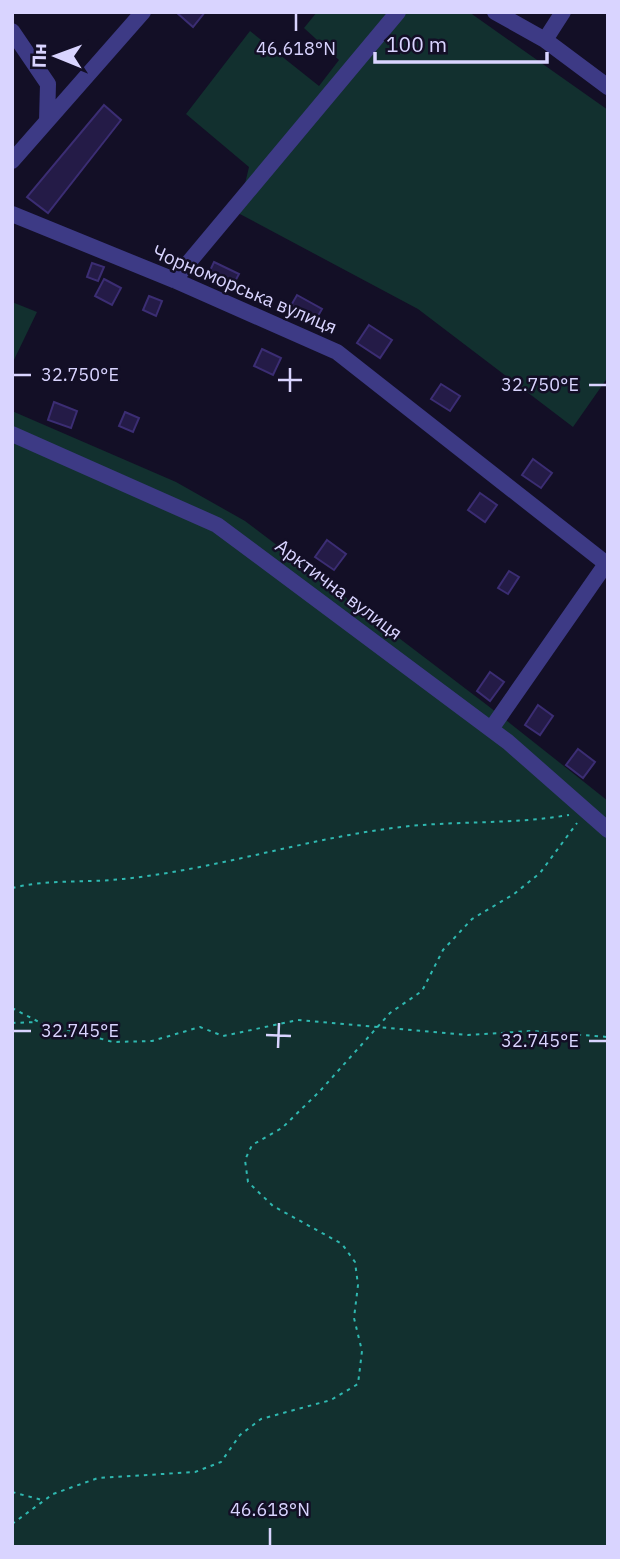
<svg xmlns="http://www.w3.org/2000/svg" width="620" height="1559" viewBox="0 0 620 1559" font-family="'IBM Plex Sans',sans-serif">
<rect width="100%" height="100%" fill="#130f26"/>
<path fill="#12302f" d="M317,12H469L608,110V377L573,427L418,309L238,213L249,167L186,114L250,31L319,86L339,60L304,28Z
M12,302L37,312L12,364Z
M12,411L176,482L245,521L487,705L608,801V1547H12Z"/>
<path fill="#241b47" stroke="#3b2d73" stroke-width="2" d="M176,12H205L193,27Z
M104,105L121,120L48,213L27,197Z
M214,262L239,274L231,289L207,277Z
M92,263L104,267L98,281L87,277Z
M104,279L121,288L112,305L95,296Z
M297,295L322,309L314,323L289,309Z
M149,296L162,301L156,316L143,310Z
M369,325L392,340L380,358L357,343Z
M262,349L281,358L273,375L254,366Z
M441,384L460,396L450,411L431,399Z
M54,402L77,411L71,428L48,420Z
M125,412L139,418L133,432L119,426Z
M533,459L552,473L541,488L522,475Z
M480,493L497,505L485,522L468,510Z
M327,540L346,554L334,570L315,557Z
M509,571L519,577L508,594L498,588Z
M490,672L504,682L490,701L477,691Z
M538,705L553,716L540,735L525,725Z
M578,749L595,762L583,778L566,765Z"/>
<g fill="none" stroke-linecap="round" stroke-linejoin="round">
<path stroke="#2fb8b0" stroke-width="2" stroke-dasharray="3.5 5" stroke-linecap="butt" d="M12,888C48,879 86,883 123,879C220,869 313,836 410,826C463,821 516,824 569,815
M12,1008L39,1022L113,1042L152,1041L200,1027L223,1036L298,1020L468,1035L531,1031L608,1037
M12,1023L36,1022
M12,1492L42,1500
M12,1524L53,1494L98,1478L195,1472L221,1462L240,1435L261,1419L331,1400L358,1384L362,1351L354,1318L358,1285L355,1262L342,1244L273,1206L248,1182L245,1160L252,1145L282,1128L320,1091L390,1013L422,991L443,950L472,919L514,894L540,873L577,823"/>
<path stroke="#3d3a85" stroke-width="16" d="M495,12L545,40L608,87
M12,31L48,84L47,121
M545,40L563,12
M12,161L143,12
M12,214L174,280L337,352L608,565
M174,280L398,12
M12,434L217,525L508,742L608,830
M491,729L608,561"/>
</g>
<path fill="none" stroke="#d9d4ff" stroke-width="2.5" d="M296,31V14M14,375H31M278,380H302M589,385H606M290,392V368M14,1031H31M266,1035L291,1036M589,1041H606M278,1048L279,1023M270,1545V1528"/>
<g text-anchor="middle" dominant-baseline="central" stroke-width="5" stroke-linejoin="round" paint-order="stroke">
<g font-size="19" fill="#d9d4ff" stroke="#130f26">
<text transform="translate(245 289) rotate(23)">Чорноморська вулиця</text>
<text transform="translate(339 589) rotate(37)">Арктична вулиця</text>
</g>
</g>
<g font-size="18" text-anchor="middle" fill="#d9d4ff" stroke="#130f26" stroke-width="5" stroke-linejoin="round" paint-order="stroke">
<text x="296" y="55">46.618°N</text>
<text x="80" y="381">32.750°E</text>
<text x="540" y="391">32.750°E</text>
<text x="80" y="1037">32.745°E</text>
<text x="540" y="1047">32.745°E</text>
<text x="270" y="1516">46.618°N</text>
</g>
<rect width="620" height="1559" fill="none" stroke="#d9d4ff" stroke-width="28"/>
<g transform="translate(56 56) rotate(271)" stroke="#130f26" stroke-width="5" paint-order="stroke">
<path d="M0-5L12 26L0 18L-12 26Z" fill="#d9d4ff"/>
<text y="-10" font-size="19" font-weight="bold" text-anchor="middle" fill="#d9d4ff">Пн</text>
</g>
<path d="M375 52v10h172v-10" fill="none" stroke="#d9d4ff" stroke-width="3.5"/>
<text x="386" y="52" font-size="21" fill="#d9d4ff" stroke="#130f26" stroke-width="5" paint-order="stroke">100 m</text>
</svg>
